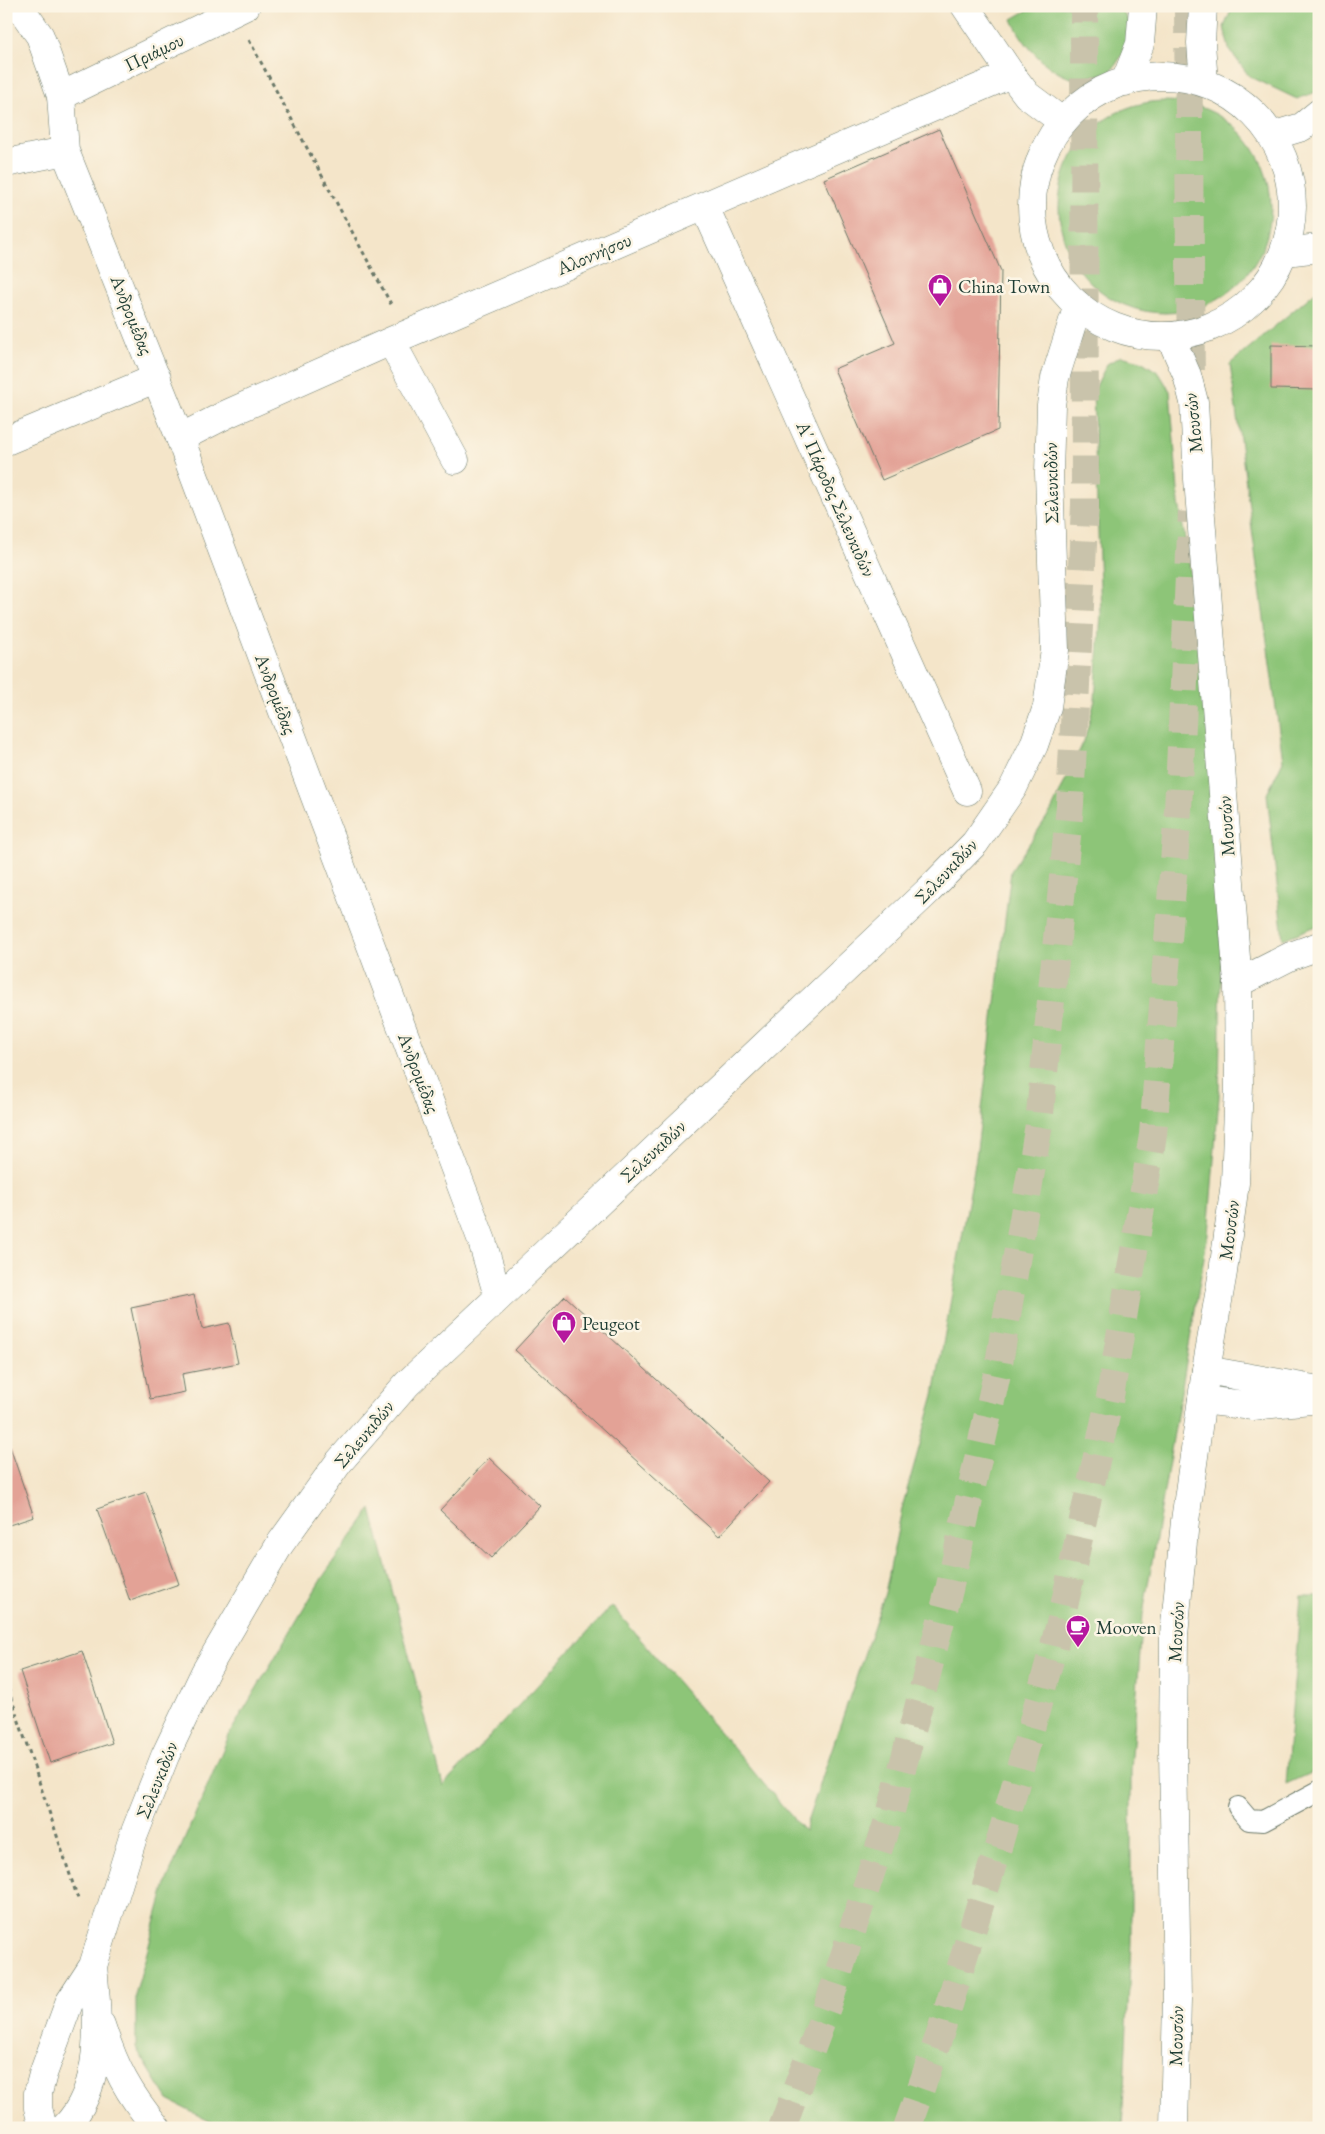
<svg xmlns="http://www.w3.org/2000/svg" width="1325" height="2134" viewBox="0 0 1325 2134" font-family="'EB Garamond',serif">
<rect width="100%" height="100%" fill="#fcf5e5"/>
<filter id="ink" filterUnits="userSpaceOnUse"><feTurbulence type="fractalNoise" baseFrequency=".02" numOctaves="2"/><feDisplacementMap in="SourceGraphic" scale="10" xChannelSelector="R" yChannelSelector="G"/><feConvolveMatrix kernelMatrix="1 2 1 2 8 2 1 2 1" color-interpolation-filters="sRGB"/></filter>
<filter id="wash" filterUnits="userSpaceOnUse"><feTurbulence type="fractalNoise" baseFrequency=".0096" numOctaves="4" result="noise"/><feDisplacementMap in="SourceGraphic" scale="20" xChannelSelector="R" yChannelSelector="G"/><feGaussianBlur stdDeviation="1.12" result="paint"/><feColorMatrix in="noise" values="0 0 0 0 0 0 0 0 0 0 0 0 0 0 0 0 0 1.4 0 .05"/><feComposite in="paint" operator="in"/></filter>
<g filter="url(#wash)">
<rect width="100%" height="100%" fill="#f4e5c9"/>
<path fill="#8dc578" stroke="#568156" d="M1035,6H1119L1130,23L1125,51L1110,73C1101,74 1079,80 1071,78C1046,71 1021,42 1012,19Z
M1233,6H1319V91L1297,99L1249,76L1229,49L1224,27Z
M1059 207a106 106 0 1 1 212 0a106 106 0 1 1-212 0Z
M1319,289V925L1283,939L1267,794L1283,761L1230,364Z
M1121,356L1141,361L1159,373L1170,391L1179,503L1201,635L1217,851L1221,959L1219,1097L1208,1234L1143,1614L1131,1769V1944L1122,2128H223L168,2100L136,2048V1992L167,1880L230,1733L322,1578L371,1509L443,1786L612,1606L804,1831L885,1593L903,1504L934,1395L976,1158L1011,871L1051,811L1084,741L1095,700L1101,614L1093,392L1107,364Z
M1301,1596H1319V1769L1286,1784Z"/>
<g id="blocks">
<path fill="#e3a296" d="M939,129L1001,271L998,430L882,480L834,369L895,343L824,179Z
M1271,345L1319,346V390L1271,389Z
M194,1295L202,1329L229,1323L238,1363L182,1374L185,1392L150,1399L131,1308Z
M565,1296L769,1482L719,1536L515,1350Z
M10,1447L34,1517L6,1526V1449Z
M489,1458L540,1506L491,1558L440,1510Z
M146,1492L179,1584L130,1601L97,1509Z
M82,1651L112,1743L50,1763L20,1671Z"/>
</g>
</g>
<g filter="url(#ink)">
<use href="#blocks" fill-opacity="0" stroke="#6a7868" stroke-width="1"/>
<g fill="none" stroke-linecap="round" stroke-linejoin="round">
<path stroke="#c9c3ab" stroke-width="28" stroke-dasharray="28 14" stroke-linecap="butt" d="M1188,6L1191,387
M782,2128L830,1999L891,1811L949,1590L998,1369L1039,1124L1070,805L1085,505L1084,6
M907,2128L939,2037L999,1844L1061,1620L1110,1397L1153,1135L1178,810L1192,512"/>
<defs>
<path id="service" d="M1238,1807L1249,1820L1263,1821L1319,1791"/>
<path id="minor" d="M61,96L246,6
M1272,136L1302,127L1319,113
M705,207L967,791
M1285,252L1319,248
M391,341L455,460
M180,438L229,413L391,341L1011,74
M6,441L157,378
M1238,983L1291,956L1319,946
M1206,1370L1319,1390
M1202,1400L1253,1406L1319,1399"/>
<path id="tertiary" d="M19,6L40,36L61,96L65,151L180,438L482,1241L498,1296
M965,6L1011,74L1027,95L1063,122
M6,163L65,151
M101,2025C115,2068 128,2093 157,2128
M43,2128L38,2108V2093L43,2074L69,2003L93,1966L133,1837L165,1756L205,1672L280,1544L339,1462L407,1384L928,891L975,843L1013,788L1034,745L1047,707L1055,650L1049,473L1051,405L1055,378L1078,305
M64,2128C105,2088 98,2018 93,1966"/>
<path id="primary" d="M1203,6L1201,43L1204,83
M1032 206a130 130 0 1 1 260 0a130 130 0 1 1-260 0Z
M1125,82L1140,44L1143,6
M1170,336L1187,375L1194,402L1198,479L1238,983L1239,1085L1235,1183L1223,1272L1206,1370L1185,1521L1174,1635L1173,1750L1177,1999L1174,2128"/>
</defs>
<use href="#service" stroke="#6a7868" stroke-width="22"/>
<use href="#minor" stroke="#6a7868" stroke-width="29"/>
<use href="#tertiary" stroke="#6a7868" stroke-width="29"/>
<use href="#primary" stroke="#6a7868" stroke-width="29"/>
<path stroke="#6a7868" stroke-width="3" stroke-dasharray="4 4" stroke-linecap="butt" d="M249,40L392,306
M6,1682L79,1902"/>
<use href="#service" stroke="#fff" stroke-width="20"/>
<use href="#minor" stroke="#fff" stroke-width="28"/>
<use href="#tertiary" stroke="#fff" stroke-width="28"/>
<use href="#primary" stroke="#fff" stroke-width="28"/>
</g>
</g>
<defs>
<symbol id="shop-pin" viewBox="-11 -11 22 30"><path d="M0 17L-7.5 6A9.5 9.5 0 1 1 7.5 6Z" fill="#b5179e" stroke="#fcf5e5"/><path d="M-5-2.5h2.3a2.7 3.5 0 0 1 5.4 0H5L5.5 6h-11ZM-1.5-2.5h3a1.5 2.3 0 0 0-3 0Z" fill="#fff"/></symbol>
<symbol id="cafe-pin" viewBox="-11 -11 22 30"><path d="M0 17L-7.5 6A9.5 9.5 0 1 1 7.5 6Z" fill="#b5179e" stroke="#fcf5e5"/><path d="M-5.5-4.5H6V0H3Q3 3.5 0 3.5H-2.5Q-5.5 3.5-5.5 0ZM3-3.2v2h1.7v-2ZM-6 4.5H4V6H-6Z" fill="#fff"/></symbol>
</defs>
<g fill-rule="evenodd">
<use href="#shop-pin" x="926" y="272" width="28" height="38"/>
<use href="#shop-pin" x="550" y="1309" width="28" height="38"/>
<use href="#cafe-pin" x="1064" y="1613" width="28" height="38"/>
</g>
<g text-anchor="middle" dominant-baseline="central" stroke-width="5" stroke-linejoin="round" paint-order="stroke">
<g font-size="19" fill="#1f3d34" stroke="#fcf5e5">
<text transform="translate(154 52) rotate(-26)">Πριάμου</text>
<text transform="translate(594 254) rotate(-23)">Αλοννήσου</text>
<text transform="translate(132 315) rotate(68)">Ανδρομέδας</text>
<text transform="translate(1193 423) rotate(-96)">Μουσών</text>
<text transform="translate(1051 483) rotate(-91)">Σελευκιδών</text>
<text transform="translate(836 499) rotate(66)">Α΄ Πάροδος Σελευκιδών</text>
<text transform="translate(276 694) rotate(69)">Ανδρομέδας</text>
<text transform="translate(1226 826) rotate(-94)">Μουσών</text>
<text transform="translate(946 871) rotate(-47)">Σελευκιδών</text>
<text transform="translate(419 1073) rotate(69)">Ανδρομέδας</text>
<text transform="translate(653 1151) rotate(-43)">Σελευκιδών</text>
<text transform="translate(1229 1230) rotate(-83)">Μουσών</text>
<text transform="translate(364 1434) rotate(-50)">Σελευκιδών</text>
<text transform="translate(1176 1632) rotate(-87)">Μουσών</text>
<text transform="translate(157 1780) rotate(-68)">Σελευκιδών</text>
<text transform="translate(1176 2036) rotate(-89)">Μουσών</text>
</g>
<g font-size="19" fill="#1f3d34" stroke="#fcf5e5" text-anchor="start">
<text x="958" y="286">China Town</text>
<text x="582" y="1323">Peugeot</text>
<text x="1096" y="1627">Mooven</text>
</g>
</g>
<rect width="1325" height="2134" fill="none" stroke="#fcf5e5" stroke-width="25"/>
</svg>
